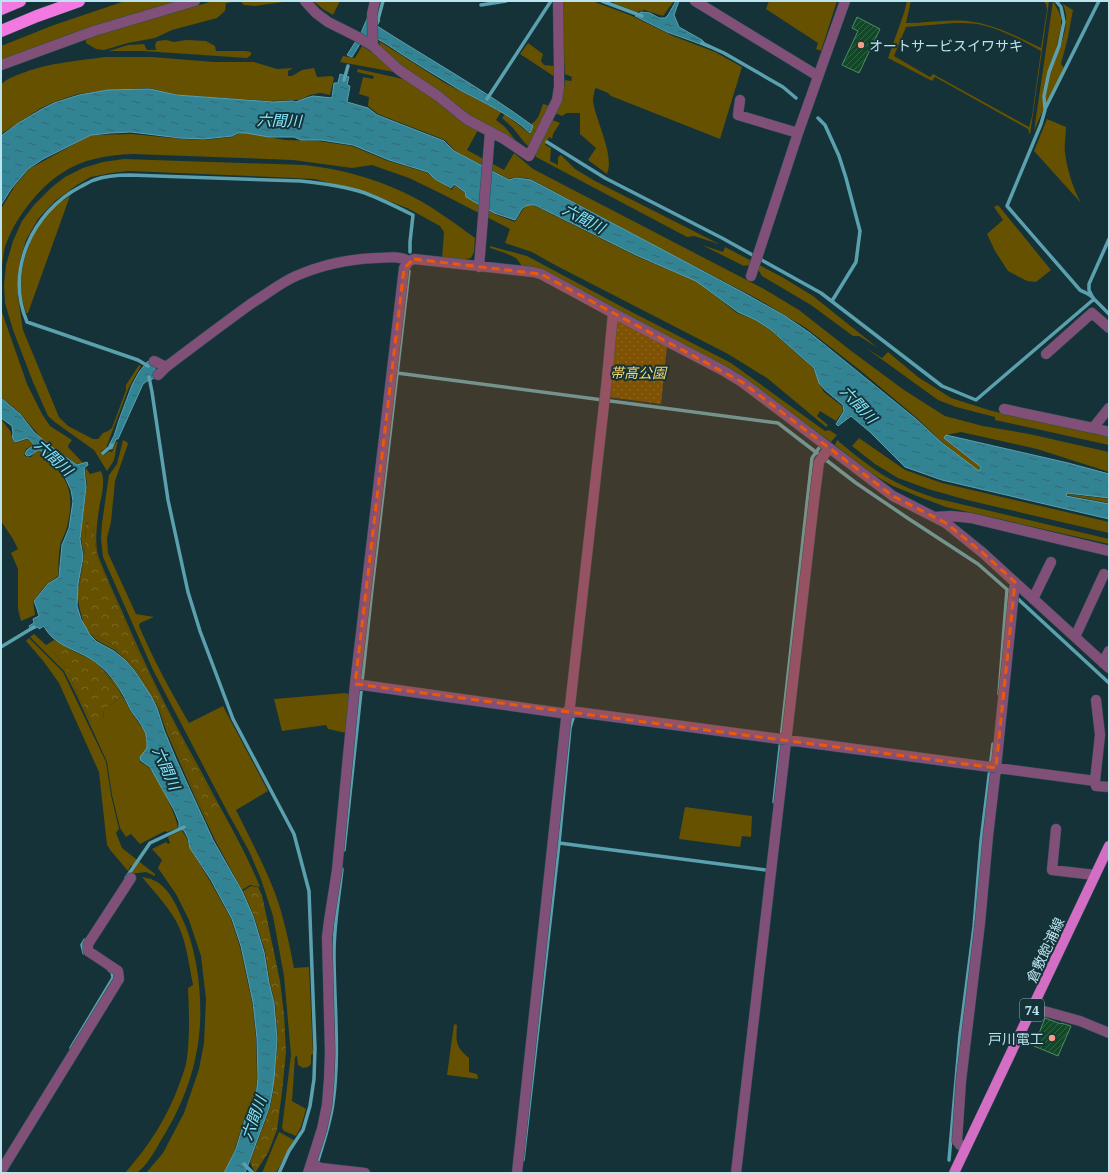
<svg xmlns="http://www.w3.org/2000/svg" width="1110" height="1174" viewBox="0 0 1110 1174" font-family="'Noto Serif','Noto Sans JP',serif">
<defs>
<pattern id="forest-crowns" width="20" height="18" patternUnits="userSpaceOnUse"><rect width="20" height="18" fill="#655100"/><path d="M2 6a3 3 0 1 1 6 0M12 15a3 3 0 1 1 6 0" fill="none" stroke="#796a26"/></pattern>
<pattern id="park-dots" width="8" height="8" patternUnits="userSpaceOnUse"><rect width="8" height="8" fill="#655100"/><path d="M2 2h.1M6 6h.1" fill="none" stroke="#796a26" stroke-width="1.8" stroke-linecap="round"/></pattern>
<pattern id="water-ripples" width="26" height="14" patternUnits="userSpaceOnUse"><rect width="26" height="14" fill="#328393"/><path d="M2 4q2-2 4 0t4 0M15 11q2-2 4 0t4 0" fill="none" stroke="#346a75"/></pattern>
<pattern id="building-hatch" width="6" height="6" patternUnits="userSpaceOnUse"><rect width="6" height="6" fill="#124827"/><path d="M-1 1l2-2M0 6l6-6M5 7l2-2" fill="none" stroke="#326247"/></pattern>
</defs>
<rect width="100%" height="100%" fill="#143238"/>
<path fill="#655100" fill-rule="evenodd" d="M125,1H181L1,62V46L54,25Z
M213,1H240L226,3L225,11L217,18L172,30L155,38L128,43L104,50L96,49L86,43V40L91,37Z
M240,1H290L255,6L244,5Z
M313,1H340L333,15L323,9Z
M562,1H592L630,15L673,36L715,52L742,67L720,139L611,96L608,93L596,88L595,89C594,93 593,97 593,101C596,122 615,155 607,174L588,160L596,148L580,134V113H567L562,116L555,113C561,102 564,92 565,80L571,81L572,77L565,74L561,15Z
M616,1H674L663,16L644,10L637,12L613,3Z
M769,1H837L821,51L816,49L818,43L766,9Z
M907,1H911L906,23C928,23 952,18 974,22C998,26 1020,38 1041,48L1047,10L1046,4L1043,1H1049L1030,135L1028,129L935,77L932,81L888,58L904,13ZM955,23C962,23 970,23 977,24C997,27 1023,41 1041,51L1032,116L1029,127L933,74L930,77L894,56L906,27Z
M1053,1L1059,12L1061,18V27L1056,49L1048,71L1043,96V110L1034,131Z
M1063,4L1073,10L1068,37L1061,64L1064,68L1047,105C1040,78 1064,49 1066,23C1067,16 1065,10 1063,4Z
M166,40L174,42L186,40L206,41L215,46L216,51H245L251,52V55L247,58L143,51H109L128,45L144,44L147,50H156L155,45L157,41Z
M379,41L445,83L501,112L496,120L505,127L520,146L469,117L407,71L381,48Z
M528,43L543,54L541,61L544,65L554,66L555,77L520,54Z
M362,46L376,55L394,72L340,62L343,56L355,58Z
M105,57H152L214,62H254L277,69L293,68L288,71V76H292L302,70L314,68L317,77L332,76L334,78L330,95L320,93L310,95L299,100L270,101L176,95L150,88L109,90L78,94L54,102L41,108L1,134V85C6,79 12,77 20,74C47,63 76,61 105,57Z
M358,69L403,79L420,87L478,130L467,150L504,170L514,153L533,169L764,289L799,310L850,350L904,390L945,416L983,426L1029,434L1109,452V472L1037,449L961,432L946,435L944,438L981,467L978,471L942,442L917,418L861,371L806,328L756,298L652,244L531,179L516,177L509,179L455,151L445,140L378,114L368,106L369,97L359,94L363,77L373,79L374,76L357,72Z
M543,104L550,106L529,147L524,142L513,128L502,118L505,114L530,134L533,126L531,124C539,120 540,112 543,104Z
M1047,119L1066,127C1066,135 1064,144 1065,152C1067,170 1073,188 1081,203L1034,151Z
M552,120L560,123L553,134L552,139L549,137L545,145L551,148L550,161L558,165V157L561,155L575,169L595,181L719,244L694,236L687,237L536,157L535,153Z
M246,133L285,140L318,141L352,146L388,161L428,173L435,179L452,190L454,185L464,192L466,197L494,214L515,222L525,206L529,205L535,206L638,257L696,281L737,313L755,320L769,329L813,368L819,383L824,392L842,406L843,411L836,421L820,411L817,416L828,425L826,427L767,378L728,354L555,265L532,252L505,243L510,229L442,194L409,178L372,165L352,168L293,160L132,154C108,155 82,159 62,173C38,188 11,223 4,251C3,258 2,265 1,272V209L14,187L29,169L38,164L91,135L132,134L182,139L205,140L232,137L238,134Z
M124,159L305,165C339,169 371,177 403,192C429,204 452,221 475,238L474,252L471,258L466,259H442L444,232L440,226L409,209L367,192L314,179L271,177L129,171L111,173L91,177L77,185L55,201L38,219L26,240L20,260L18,277V297L23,330L59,417L68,426L93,439H98L103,433L108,431L112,428L126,390V385L139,365L141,366L129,387L106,448L101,451L104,455L109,451L112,452L116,442H118C115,449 116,456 113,462C111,465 109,468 107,471L94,450L56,423L48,416L33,382L13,330L5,303L4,285L6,265L13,241L22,221L34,205L52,187L65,177L83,168L103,162Z
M70,196L28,313H26C23,304 21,295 21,285C21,256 35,224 57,204C61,201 66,199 70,196Z
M998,205L1051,270L1036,282L1027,281L1008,271L995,251L987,234L1003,220L994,207Z
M702,245L723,252L725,247L782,277L813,296L878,348L859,336H853L811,305L762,276L759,271L747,265L744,266Z
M490,246L527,256L626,309L731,363L825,431L829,430L837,435L831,442L728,368L532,267L522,266L516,258L505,253L490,248Z
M1,295L2,312L27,384L42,414L50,426L72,440L69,444L68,447L83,463L77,464L43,440L19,412L1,397Z
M866,348L882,358L888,352L918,377L951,398L992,411L1109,437V445L995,420V417L956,407L938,400Z
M1,419L11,432V437L15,443L28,439L33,445L26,449L24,455L27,457H31L36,452L40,451C67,477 76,489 67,527C66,532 63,537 61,542C58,552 59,565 58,576L47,584L33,601L35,615L21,621L18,609V569L11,553L18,549L13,539L1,521Z
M859,438L905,470L942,483L1109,522V533L967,500L928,489L898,478L875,464L852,446Z
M123,440L127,442L128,444L115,481L111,522L107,538L108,553L136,614L154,617L140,623L139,626C154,661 170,690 189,723L223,706L268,791L236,810C250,838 264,865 275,893C284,917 289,943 294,968L309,967L313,1054L311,1055V1064L308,1067L303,1068L298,1065L297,1056L295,1057L292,1101L306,1109L301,1127L296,1136L284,1131L282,1128L291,1055L284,976L273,916L261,879L249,851L228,813L153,670L103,557L101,539L102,523L109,475L117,464Z
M837,440C849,450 861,460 874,469C892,482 914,491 935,498L1109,539V544L946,507L917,496L893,486L870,473L835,445Z
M86,468L90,474L101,471C106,482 101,497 99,509C97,524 94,544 99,558C106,576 114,593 122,611C145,666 172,719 201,771C221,810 244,847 260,887L250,885L242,890L215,840L198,804L167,733L158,707L151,696L135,670L126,660L115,650L98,641L91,635L84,625L79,606L78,598V588L84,557L81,537L82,525L87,484L85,469ZM88,522L93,526L97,556L139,654L189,753L222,813L208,820L201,807L186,769L159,706L137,670L123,654L111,644L92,634L79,588L84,557L86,525Z
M1067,494L1109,499V503L1067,495Z
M34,634L46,645L54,640L71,650L90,659L98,664L116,684L131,712L143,729L146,736L147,748L140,757V762C143,764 148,766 150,769C158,778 177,816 178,828L167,832L165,831L140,844L131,834L126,837L120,828L112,795L107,762L77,696L64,671L30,637ZM53,651L104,672L120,693L121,697L104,710L103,719L91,722L66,669Z
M29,638L63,672L106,762L111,795L119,829L116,833L122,848L155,874V876L146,872L130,874L134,868L131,865L128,871L111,851L107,845L99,772L59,683L44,662L26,641Z
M345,693L349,694L346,733L328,729L326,725L282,731L274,699Z
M685,807L752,816L751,837L742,836L740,847L679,839Z
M182,830L187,839L190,848L210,881L231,919L240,947L252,1002L256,1038L257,1078L255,1107L245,1116L235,1149L224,1173H146L163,1153L184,1113L199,1069L204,1043L206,999L201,956L189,920L176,894L158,868L162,860L152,849L166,842L168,844L170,843L168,837Z
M142,877C145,878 150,878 153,880C168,886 176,904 182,918C200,955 205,1015 196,1055C190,1086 177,1115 160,1142C157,1148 153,1154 149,1160C146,1165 141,1169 137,1173H125C148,1147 167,1118 179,1085C182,1076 186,1067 187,1058C190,1035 189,1011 188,988L193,985C189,966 187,945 179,927C170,908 155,893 142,877Z
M454,1024L457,1025C456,1042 455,1046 469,1058V1072L477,1074L478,1079L447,1075Z
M279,1132L294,1140L276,1173H262Z"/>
<path fill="url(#forest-crowns)" d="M89,522L93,526L97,556L139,654L189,753L222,813L221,818L218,822H214L208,820L201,807L186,769L159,706L137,670L123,654L111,644L92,634L85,624L80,607L79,588L84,557L86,525Z
M59,645L94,663L104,672L120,693L121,697L104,710L103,719L98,724L91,722L66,669L53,651L54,646Z
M251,886L258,887L262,895L280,981L284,1014L286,1052L282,1092L277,1130L268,1153L255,1173L250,1162L270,1108L273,1093L278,1039L275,1003L270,983L265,951L254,916L243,891Z"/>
<path fill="url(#park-dots)" d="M617,321L667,346L661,404L608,397Z"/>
<path fill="url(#water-ripples)" stroke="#5ba0ae" d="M676,1H679L674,15L679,27L702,40L710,48L692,41L667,32L635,16L641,12L650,13L659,18H665L668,15Z
M369,14L380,20L377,26C430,60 483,89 533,126L530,133C510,114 484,103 460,90C440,78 420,66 400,53C392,48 374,34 365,36L352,57L347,55L361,33Z
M340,74L349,77L347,85L350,86L347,102L368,108L377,115L444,141L454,151L509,180L516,178L531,180L744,293L785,316L810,333L916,419L942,443L979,471L981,467L944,438L946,435L1068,463L1109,474V498L1067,493L1066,496L1109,504V519L942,480L905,467L870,432L851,416L838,426L836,424L844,411L843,405L825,390L819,383L814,368L770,329L756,320L738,312L696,281L636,255L535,205C521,204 522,210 515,220L494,213L466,197L465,192L454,184L451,188L435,179L428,172L389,160L353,145L321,140H301L294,137H269L246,133H238L232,136L204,139L180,138L131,132L110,133L91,135L43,159L28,169L11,189L1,205V136L17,124L42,109L54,103L79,95L108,90L150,89L176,95L273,102L292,101L296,102L306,98L313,96L332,98L334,83H338Z
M148,361L155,364V378L147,381L143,384L118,439H116L112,449H110L109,445L114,436L119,420L132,385L139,372Z
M1,398L20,414L34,432L49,445L77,465L87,462L88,465L84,468L86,487L80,539L83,557L78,584L77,606L81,619L90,635L97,642L114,651L125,660L134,670L151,696L157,708L164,730L176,759L213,840L242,891L253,916L264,952L269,983L274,1003L277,1039L274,1079L272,1093L269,1108L245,1173H224L236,1149L246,1116L255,1107L258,1078L257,1038L253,1002L241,946L232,919L211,880L190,848L188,838L183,829L181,830L179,828V822L174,810L150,767L141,761L140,757L147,748C147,742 147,735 144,730C141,723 136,718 132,712C128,706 126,699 122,693C115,680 103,666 91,659C75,649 53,645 44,626L39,629L38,627L31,630L29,626L34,623L33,619L39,616L37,609L34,601L48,584L59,577L62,545L69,528L73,501L71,490L65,477L60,468L40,450C35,451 32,456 27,456L25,454L27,450L34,445L28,438L15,442L12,437L13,433L12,426L1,418Z"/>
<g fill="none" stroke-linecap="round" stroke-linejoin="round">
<path stroke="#5ba0ae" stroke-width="3.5" d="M602,1L642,16
M481,5L506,1
M377,23L383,1
M702,43L724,53L783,87L796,98
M344,80L348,66
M487,99L551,1
M1045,109L1099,1
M818,118L825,125L839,156L846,178L860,231L856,262L832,301
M547,142L605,178L722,238L821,293L942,386L976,400L1094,299C1091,294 1085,293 1080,290L1007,206L1041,124L1045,110L1044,96L1049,72L1059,46L1064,22L1061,7L1056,1
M1092,296L1089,290V284L1109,239
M1094,299L1109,314
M148,366L138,360L27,322C5,271 32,212 80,187C84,185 89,182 94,180C105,176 117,175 130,175L300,181C321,183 344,186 365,193C381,199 397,207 413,215L410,242V252
M397,373L778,423L856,483L909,519L978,564L1018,599L1109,683
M149,377L152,392L168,500L188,592L200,631L233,719L294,834L309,891L315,1048L314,1079L310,1106L303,1130L289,1151L279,1173
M103,453L110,447L112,445
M1,647L34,627
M999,694L1007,590
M774,802L812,458L819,448
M559,843L766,870
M344,850L372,589L409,271
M126,878L150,843L184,827
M84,953L82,945L85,940
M71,1048L113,978L112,972L109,970
M523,1160L559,843L570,728L573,718
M949,1160L960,1035L974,927L981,841L993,744
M244,1164L253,1173
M314,1173C321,1150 330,1126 333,1103C340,1054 334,1002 334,953C334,925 339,897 342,869"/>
</g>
<path fill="url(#building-hatch)" stroke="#4f8c62" d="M857,17L880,29L859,73L842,65L858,31L852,28Z
M1045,1018L1061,1024V1023L1071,1026L1058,1056L1034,1046Z"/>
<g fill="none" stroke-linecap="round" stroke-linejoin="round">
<defs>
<path id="street" d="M305,1L316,13L328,22L356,36L373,46L399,70L438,96L460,114L468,120L504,139L529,156L557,100L559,87V69L558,1
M695,1L818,76
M373,46L372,14L375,1
M1,65L94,31L195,1
M740,100L738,115L798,133
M479,267L490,132
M751,276L798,133L845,1
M1046,354L1092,313L1109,328
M154,361L166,367
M158,375L166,367C195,345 223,324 252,303C267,294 280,283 296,276C321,265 349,259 376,258C387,258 399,255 409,261
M1109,408L1093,428L1109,432
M1004,409L1093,428
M935,517L951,516L971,518L1109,551
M1033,599L1051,562
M1075,637L1104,574
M1103,663L1109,651
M355,684L561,713L577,712L1095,781L1096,786L1109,787
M1095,781L1100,735L1096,700
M1056,829L1052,870L1095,875
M1033,1008L1080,1021L1109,1033
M966,1147L960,1145L957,1141L961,1081L980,923L988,836L996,768L1015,582
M311,1164L321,1168L365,1173
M1,1171L119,979L118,971L88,951V944L131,878
M308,1173L322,1129L327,1105L329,1080L330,1052L327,937L329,921L337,870L355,684L404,268L409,261L414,259L533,272L541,274L613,313L724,371L742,382L893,496L946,523L983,553L1109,668
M517,1173L566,719L570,706L607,378L613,313
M736,1173L814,501L819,462L829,448"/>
<path id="primary" d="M954,1173L1109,846"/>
<path id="highway" d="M1,9L20,1
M1,31L37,16L79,1"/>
</defs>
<use href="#street" stroke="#2f4e55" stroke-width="11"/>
<use href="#primary" stroke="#2f4e55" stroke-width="11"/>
<use href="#highway" stroke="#2f4e55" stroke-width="13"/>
<use href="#street" stroke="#815079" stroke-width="10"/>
<use href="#primary" stroke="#d36ec4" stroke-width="10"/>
<use href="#highway" stroke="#f379e2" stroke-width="12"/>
</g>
<path fill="#e8590c" fill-opacity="0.2" stroke="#e8590c" stroke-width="3" stroke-dasharray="8 5" stroke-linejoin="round" d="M414,259L541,274L742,382L893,496L946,523L983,553L1015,582L996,768L355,684L404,268Z"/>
<g fill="#f49d8b" stroke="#143238" stroke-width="1.5">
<circle cx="861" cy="45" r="4"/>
<circle cx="1052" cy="1038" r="4"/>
</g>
<g text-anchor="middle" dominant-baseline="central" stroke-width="4" stroke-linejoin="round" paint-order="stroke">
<rect fill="#143238" stroke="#88afb7" stroke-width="1" x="1020" y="999" width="24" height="22" rx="3"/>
<g font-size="13" font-weight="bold" fill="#bae4ee">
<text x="1032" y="1010">74</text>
</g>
<g font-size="14" fill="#bae4ee" stroke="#143238" text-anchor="start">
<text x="869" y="45">オートサービスイワサキ</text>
<text x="1044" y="1038" text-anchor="end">戸川電工</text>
</g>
<g font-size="14" font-style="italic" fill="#f8d86d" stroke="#143238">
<text x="638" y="372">帯高公園</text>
</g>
<g font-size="14" fill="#bae4ee" stroke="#143238">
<text transform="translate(1045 950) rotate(-65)">倉敷飽浦線</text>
</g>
<g font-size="15" font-style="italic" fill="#84e8fd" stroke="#143238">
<text transform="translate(279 120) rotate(1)">六間川</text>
<text transform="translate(584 218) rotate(28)">六間川</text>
<text transform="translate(859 404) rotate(47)">六間川</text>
<text transform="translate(54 457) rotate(43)">六間川</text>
<text transform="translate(167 768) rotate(66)">六間川</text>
<text transform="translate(253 1118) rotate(-70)">六間川</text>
</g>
</g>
<rect width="1110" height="1174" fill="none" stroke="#bae4ee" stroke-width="4"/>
</svg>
